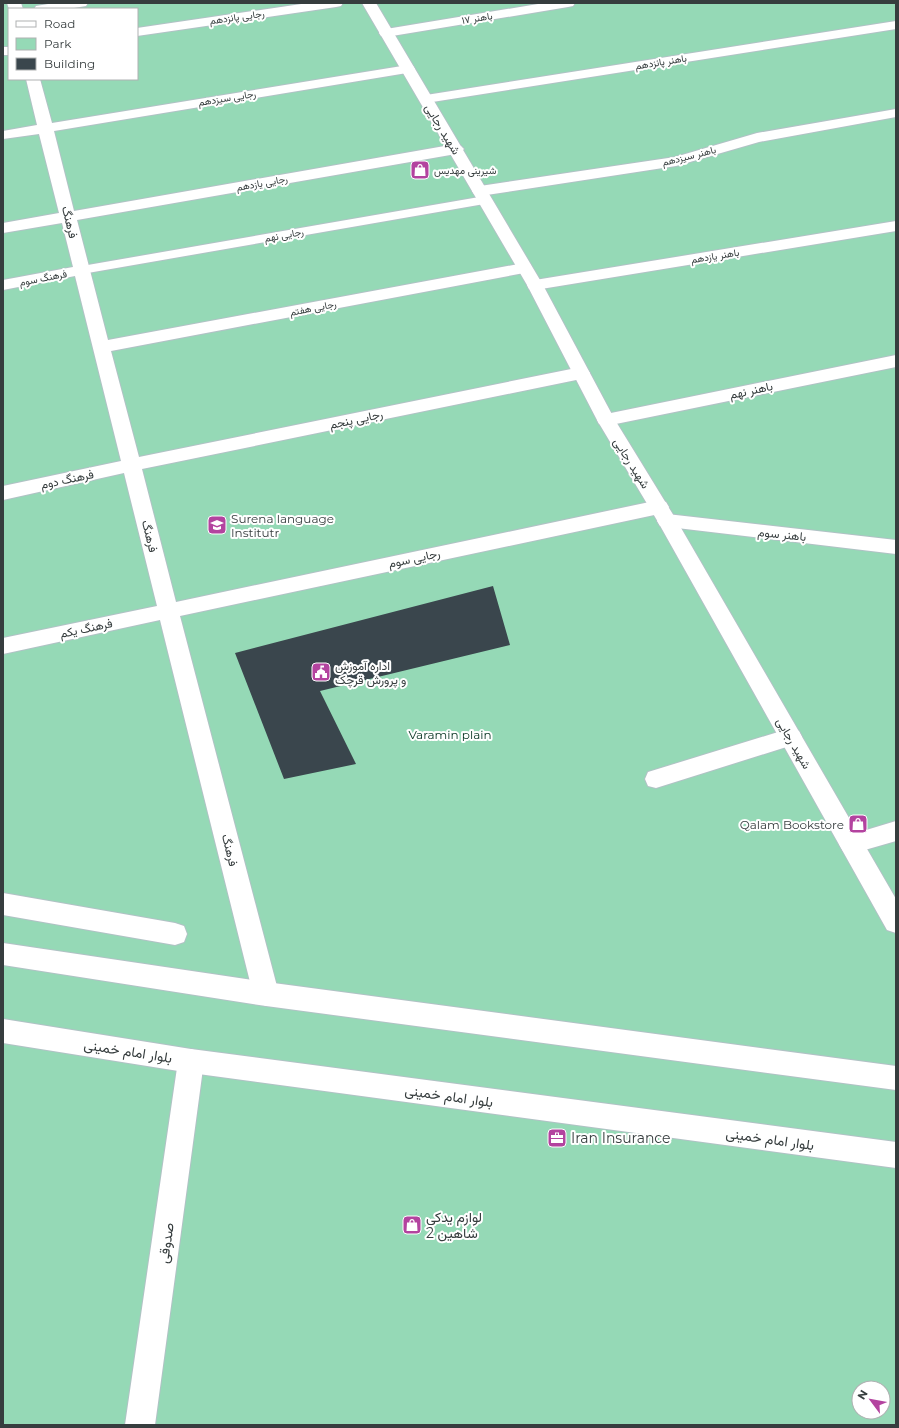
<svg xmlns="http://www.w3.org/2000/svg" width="899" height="1428" viewBox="0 0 899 1428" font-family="Montserrat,Vazirmatn,sans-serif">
<rect width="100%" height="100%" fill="#e1f2f6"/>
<path fill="#95d9b6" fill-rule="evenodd" d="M3,3H896V1425H3ZM9,9H137V79H9ZM859,1388H883V1412H859Z"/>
<path fill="#3a464d" d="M493,586L510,645L320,691L356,764L284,779L235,653Z"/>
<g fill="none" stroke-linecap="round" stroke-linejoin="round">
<defs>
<path id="lane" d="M485,196L490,197L491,200L490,203L82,274L77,273L75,270L77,267L82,266Z"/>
<path id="street" d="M7,3H21L23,9H9Z
M54,3H88L86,6L68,9H34L36,6Z
M308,3H343L341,6L336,7L137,36V28Z
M544,3H575L573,6L568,7L386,37L381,36L379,33L381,30L386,29Z
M896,21V29L426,103L421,102L419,99L421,96L426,95Z
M3,47H9V55H3Z
M408,65L413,66L415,69L413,72L54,131L74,211L456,144L461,146L464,149L461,152L456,154L77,220L108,340L524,263L530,264L532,268L530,272L524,273L111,351L139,457L581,367L587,369L590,373L587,377L581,379L142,469L176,602L659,500L666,502L669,507L666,512L659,514L180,616L279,994L275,1002L266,1006L257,1002L253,994L160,620L3,654V638L157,606L124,473L3,500V486L121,461L75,276L3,290V280L73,267L62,223L3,233V223L59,213L39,134L3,139V131L37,125L26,79H40L52,123Z
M896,109V117L759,142L676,166L480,196L474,194L472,191L474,188L480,186L675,157L757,133Z
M896,221V231L535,290L529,289L527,285L529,281L535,280Z
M896,355V367L606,426L599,424L597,420L599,416L606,414Z
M667,514L896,540V554L660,526L657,521L660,516Z
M791,728L799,731L802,737L799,743L656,788L648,786L645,779L648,772Z
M896,821V841L851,854L843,851L839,844L843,837Z
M3,893L175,923L184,926L187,934L184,942L175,945L3,915Z
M191,1049L200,1052L204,1061L155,1425H125L178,1061L182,1052Z"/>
<path id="secondary" d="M362,3H376L543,285L615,420L677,521L896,899V933L887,930L658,522L597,420L527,285Z"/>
<path id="primary" d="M3,943L266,982L896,1066V1090L266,1006L3,965Z
M3,1019L191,1049L896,1142V1168L191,1073L3,1043Z"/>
</defs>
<use href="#lane" stroke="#b1c2c5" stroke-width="2"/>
<use href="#street" stroke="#b1c2c5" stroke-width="2"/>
<use href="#secondary" stroke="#b1c2c5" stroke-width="2"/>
<use href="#primary" stroke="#b1c2c5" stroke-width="2"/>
<use href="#lane" fill="#fff" fill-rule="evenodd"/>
<use href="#street" fill="#fff" fill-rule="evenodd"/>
<use href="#secondary" fill="#fff" fill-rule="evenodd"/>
<use href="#primary" fill="#fff" fill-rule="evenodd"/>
</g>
<defs>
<symbol id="shop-square" viewBox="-11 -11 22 22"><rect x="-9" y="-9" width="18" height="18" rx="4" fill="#b3439f" stroke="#fff"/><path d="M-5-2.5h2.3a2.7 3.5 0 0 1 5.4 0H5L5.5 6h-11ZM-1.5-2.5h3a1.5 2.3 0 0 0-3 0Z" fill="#fff"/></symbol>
<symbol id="school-square" viewBox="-11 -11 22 22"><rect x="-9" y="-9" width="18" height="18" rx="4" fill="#b3439f" stroke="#fff"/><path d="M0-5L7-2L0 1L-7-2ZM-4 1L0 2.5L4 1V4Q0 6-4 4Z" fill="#fff"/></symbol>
<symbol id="civic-square" viewBox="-11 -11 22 22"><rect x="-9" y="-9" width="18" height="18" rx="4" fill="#b3439f" stroke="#fff"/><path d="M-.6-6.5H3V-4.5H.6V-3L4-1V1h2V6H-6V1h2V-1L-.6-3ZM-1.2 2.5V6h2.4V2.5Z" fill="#fff"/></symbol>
<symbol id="office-square" viewBox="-11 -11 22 22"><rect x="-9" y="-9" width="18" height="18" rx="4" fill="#b3439f" stroke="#fff"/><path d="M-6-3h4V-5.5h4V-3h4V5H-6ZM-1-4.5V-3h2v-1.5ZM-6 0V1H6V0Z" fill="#fff"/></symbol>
</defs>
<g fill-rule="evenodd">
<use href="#shop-square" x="409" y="159" width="22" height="22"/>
<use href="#school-square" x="206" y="514" width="22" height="22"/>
<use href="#civic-square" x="310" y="661" width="22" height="22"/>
<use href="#shop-square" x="847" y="813" width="22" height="22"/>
<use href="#office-square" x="546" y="1127" width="22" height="22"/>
<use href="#shop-square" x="401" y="1214" width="22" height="22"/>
</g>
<g text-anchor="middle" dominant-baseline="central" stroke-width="4" stroke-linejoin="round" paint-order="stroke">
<g font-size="10" fill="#363d3e" stroke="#fff">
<text transform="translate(237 17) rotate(-8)">رجایی پانزدهم</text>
<text transform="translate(477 18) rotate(-9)">باهنر ۱۷</text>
<text transform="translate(661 62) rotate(-9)">باهنر پانزدهم</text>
<text transform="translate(227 98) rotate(-9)">رجایی سیزدهم</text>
<text transform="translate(689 156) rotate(-14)">باهنر سیزدهم</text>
<text transform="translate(262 183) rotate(-10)">رجایی یازدهم</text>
<text transform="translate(284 235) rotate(-10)">رجایی نهم</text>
<text transform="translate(715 256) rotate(-9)">باهنر یازدهم</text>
<text transform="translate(43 278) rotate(-11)">فرهنگ سوم</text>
<text transform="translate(313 308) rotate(-11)">رجایی هفتم</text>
</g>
<g font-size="10" fill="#363d3e" stroke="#fff" text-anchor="start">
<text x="434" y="170">شیرینی مهدیس</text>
</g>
<g font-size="12" fill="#363d3e" stroke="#fff">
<text transform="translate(443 129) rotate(59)">شهید رجایی</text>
<text transform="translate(70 222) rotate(76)">فرهنگ</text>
<text transform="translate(751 390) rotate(-12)">باهنر نهم</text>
<text transform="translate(356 419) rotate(-12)">رجایی پنجم</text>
<text transform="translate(632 463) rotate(58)">شهید رجایی</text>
<text transform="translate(67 479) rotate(-12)">فرهنگ دوم</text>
<text transform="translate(782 534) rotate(6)">باهنر سوم</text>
<text transform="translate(150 536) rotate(76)">فرهنگ</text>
<text transform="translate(414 558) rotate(-12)">رجایی سوم</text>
<text transform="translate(86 628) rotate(-12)">فرهنگ یکم</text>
<text transform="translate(794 743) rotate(60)">شهید رجایی</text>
<text transform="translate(230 850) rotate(76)">فرهنگ</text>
</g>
<g font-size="12" fill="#363d3e" stroke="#fff" text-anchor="start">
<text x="231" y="518">Surena language<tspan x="231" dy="14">Institutr</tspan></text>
<text x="335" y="665">اداره آموزش<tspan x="335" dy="14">و پرورش قرچک</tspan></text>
<text x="844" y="824" text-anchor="end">Qalam Bookstore</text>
</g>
<g font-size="12" fill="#03321f" stroke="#fff">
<text x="450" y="734">Varamin plain</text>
</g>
<g font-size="14" fill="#363d3e" stroke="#fff">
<text transform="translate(128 1051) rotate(9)">بلوار امام خمینی</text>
<text transform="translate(449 1096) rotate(8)">بلوار امام خمینی</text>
<text transform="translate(770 1139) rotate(8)">بلوار امام خمینی</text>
<text transform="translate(166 1243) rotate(-82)">صدوقی</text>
</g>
<g font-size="14" fill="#363d3e" stroke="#fff" text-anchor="start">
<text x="571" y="1138">Iran Insurance</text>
<text x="426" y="1217">لوازم یدکی<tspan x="426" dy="16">شاهین 2</tspan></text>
</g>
</g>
<rect width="899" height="1428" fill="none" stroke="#363d3e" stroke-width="8"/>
<rect x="8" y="8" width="130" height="72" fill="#ffffff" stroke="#afb1b2"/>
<rect x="16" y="21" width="20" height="6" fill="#ffffff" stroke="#afb1b2"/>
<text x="44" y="28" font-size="12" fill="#363d3e">Road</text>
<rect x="16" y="38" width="20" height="12" fill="#95d9b6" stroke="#afb1b2"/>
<text x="44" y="48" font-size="12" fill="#363d3e">Park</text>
<rect x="16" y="58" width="20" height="12" fill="#3a464d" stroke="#afb1b2"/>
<text x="44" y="68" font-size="12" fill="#363d3e">Building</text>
<g transform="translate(871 1400) rotate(302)"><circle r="19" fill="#ffffff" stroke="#afb1b2"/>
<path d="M0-3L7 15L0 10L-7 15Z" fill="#b3439f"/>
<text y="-6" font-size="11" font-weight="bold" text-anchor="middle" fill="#363d3e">N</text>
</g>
</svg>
